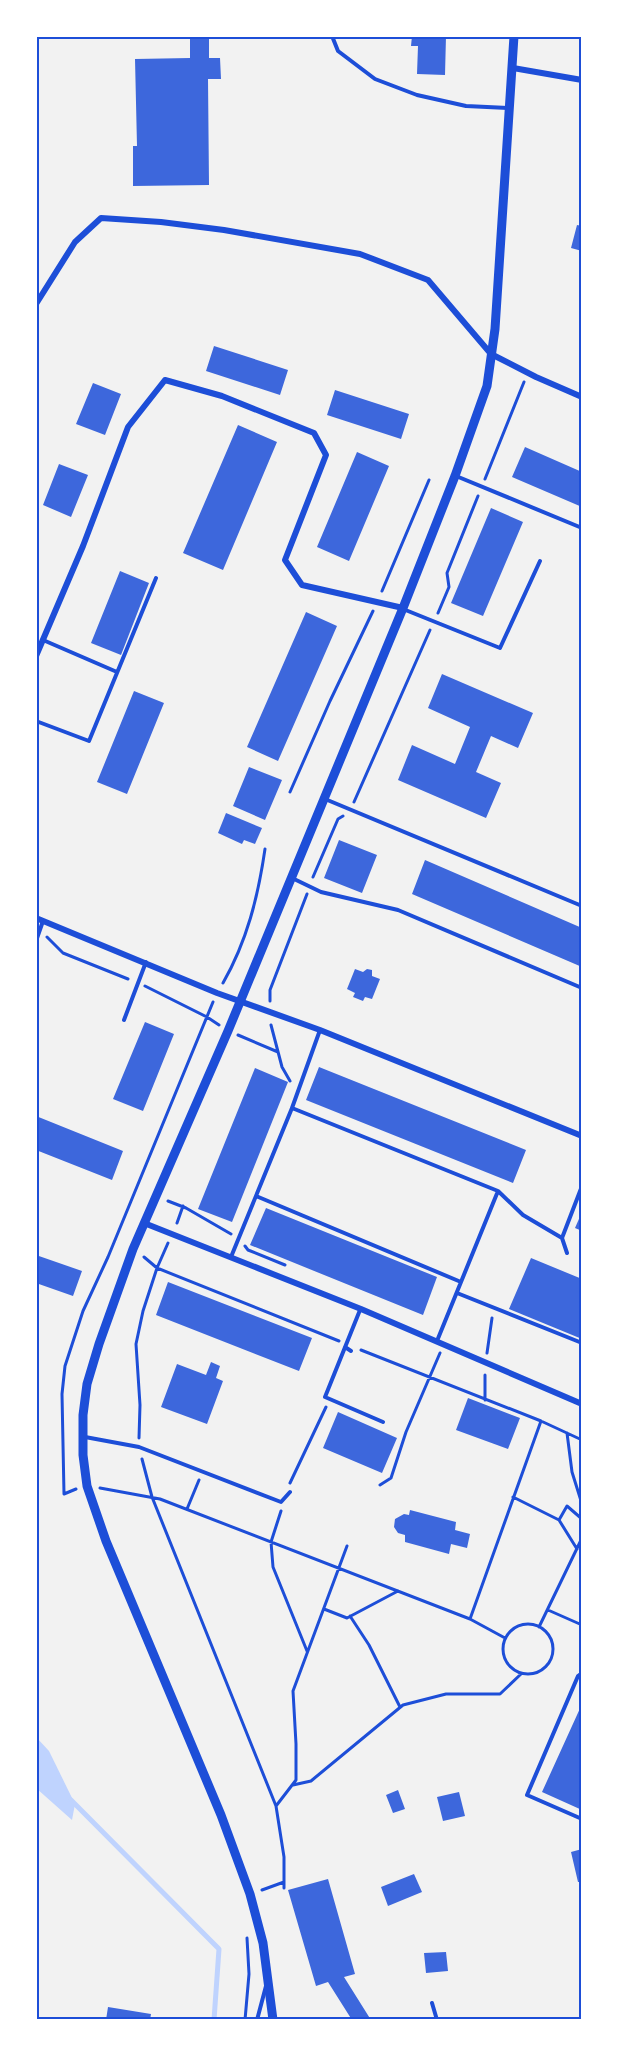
<svg xmlns="http://www.w3.org/2000/svg" width="618" height="2056" viewBox="0 0 618 2056" font-family="Overpass,sans-serif">
<rect width="100%" height="100%" fill="#f2f2f2"/>
<path fill="#bfd3fe" d="M36,1737L49,1751L75,1804L72,1820L36,1788Z"/>
<g fill="none" stroke-linecap="round" stroke-linejoin="round">
<path stroke="#bfd3fe" stroke-width="5" d="M71,1800L219,1949L214,2020"/>
</g>
<path fill="#3d67dc" d="M190,36H209V58H220L221,79H208L209,185L133,186V146H137L135,59L190,58Z
M412,36H446L445,75L417,74L418,46H411Z
M577,225L582,226V251L571,248Z
M214,346L288,370L280,395L206,371Z
M93,383L121,394L105,435L76,424Z
M335,390L409,414L401,439L327,415Z
M238,425L277,442L223,570L183,553Z
M525,447L582,472V507L512,477Z
M357,452L389,466L349,561L317,547Z
M59,464L88,475L71,517L43,505Z
M491,508L523,522L483,616L451,603Z
M120,571L149,583L121,655L91,643Z
M306,612L337,626L278,761L247,747Z
M442,674L533,713L518,748L491,736L476,772L501,783L486,818L398,780L412,745L455,764L470,727L428,708Z
M134,691L164,703L127,794L97,782Z
M249,767L282,780L265,820L233,806Z
M226,813L262,828L255,844L244,840L242,844L218,833Z
M339,840L377,855L362,893L324,878Z
M425,860L582,928V967L412,894Z
M355,969L363,972L367,969L372,970V976L380,979L372,999L365,997L363,1001L353,997L355,993L347,989Z
M145,1022L174,1034L143,1111L113,1099Z
M319,1067L526,1150L513,1183L306,1100Z
M255,1068L288,1082L232,1222L198,1209Z
M36,1116L123,1151L112,1180L36,1150Z
M266,1208L437,1277L423,1315L250,1245Z
M582,1212V1231L575,1228Z
M36,1255L82,1271L73,1296L36,1283Z
M531,1258L582,1279V1339L509,1309Z
M168,1282L312,1338L299,1371L156,1315Z
M211,1362L220,1366L216,1378L223,1381L207,1424L161,1407L177,1364L206,1375Z
M468,1398L520,1418L508,1449L456,1430Z
M338,1412L397,1438L382,1473L323,1448Z
M410,1510L456,1522L455,1530L470,1534L467,1548L451,1544L449,1554L405,1542V1535L398,1533L394,1527L395,1519L404,1514L409,1515Z
M582,1704V1810L542,1792Z
M398,1790L405,1809L393,1813L386,1795Z
M459,1792L465,1816L443,1821L437,1797Z
M582,1849V1882H578L571,1852Z
M414,1874L422,1892L388,1906L381,1887Z
M328,1879L355,1974L344,1977L371,2020H352L328,1982L316,1986L288,1890Z
M446,1952L448,1971L426,1973L424,1953Z
M108,2007L151,2014L150,2020H106Z"/>
<g fill="none" stroke-linecap="round" stroke-linejoin="round">
<path stroke="#1d4ed8" stroke-width="3" d="M485,479L524,382
M382,591L429,480
M438,613L449,587L447,573L478,496
M290,792L330,701L373,611
M354,802L430,630
M313,877L338,819L343,816
M47,937L63,953L128,979
M223,983C247,941 258,897 265,849
M145,986L207,1017L219,1025
M270,1001V990L307,894
M271,1025L282,1067L290,1081
M238,1035L278,1052
M168,1201L186,1208L231,1234
M177,1223L183,1206
M245,1246L248,1250L285,1265
M144,1257L157,1268L339,1341
M361,1350L541,1421L582,1440
M487,1353L492,1318
M485,1375V1400
M567,1433L572,1472L582,1504
M139,1438L140,1405L136,1344L143,1311L157,1268L168,1243
M142,1459L152,1497L276,1806L296,1780V1744L293,1691L347,1546
M290,1483L326,1407
M380,1485L391,1478L406,1432L440,1353
M100,1488L160,1499L470,1619L505,1638
M76,1489L64,1494L62,1394L65,1366L83,1311L108,1257L213,1002
M513,1497L559,1520L567,1506L582,1519
M187,1509L199,1480
M281,1511L271,1542L273,1567L307,1651
M559,1520L577,1549
M324,1609L347,1618L398,1591
M548,1610L582,1625
M350,1616L369,1645L400,1707
M470,1619L541,1421
M503 1649a25 25 0 1 1 50 0a25 25 0 1 1-50 0Z
M539,1627L582,1538
M293,1785L311,1781L403,1705L446,1694H500L521,1674
M276,1806L284,1857V1888
M262,1890L284,1882
M245,2020L249,1974L247,1938"/>
<path stroke="#1d4ed8" stroke-width="4" d="M332,36L338,51L375,79L417,95L466,106L508,108
M456,476L582,528
M403,609L500,648L540,561
M43,640L117,672
M36,721L89,741L156,578
M325,799L582,906
M292,878L321,892L398,910L582,988
M36,941L43,921
M124,1020L146,962
M292,1108L320,1030
M498,1191L523,1215L562,1238
M256,1196L461,1282
M567,1253L562,1238L582,1186
M231,1257L292,1108L498,1191L437,1341
M457,1293L582,1343
M360,1310L325,1397L383,1422
M345,1347L351,1351
M85,1437L139,1447L281,1502L290,1492
M582,1673L578,1676L527,1795L582,1819
M432,2003L437,2020
M36,2018L39,2020
M257,2020L266,1986"/>
<path stroke="#1d4ed8" stroke-width="6" d="M513,68L582,80
M36,304L75,242L101,218L161,222L224,230L360,254L428,280L491,354L536,377L582,397
M36,656L83,546L128,427L165,380L222,396L314,433L326,455L285,560L302,585L403,608
M36,918L217,993L320,1030L582,1136
M144,1223L361,1309L582,1404"/>
<path stroke="#1d4ed8" stroke-width="9" d="M273,2020L263,1943L250,1894L221,1815L106,1541L87,1486L83,1455V1415L87,1384L99,1344L133,1249L228,1031L403,608L455,476L487,386L495,329L514,36"/>
</g>
<rect width="618" height="2056" fill="none" stroke="#ffffff" stroke-width="75"/>
<rect x="38" y="38" width="542" height="1980" fill="none" stroke="#1d4ed8" stroke-width="2"/>
</svg>
